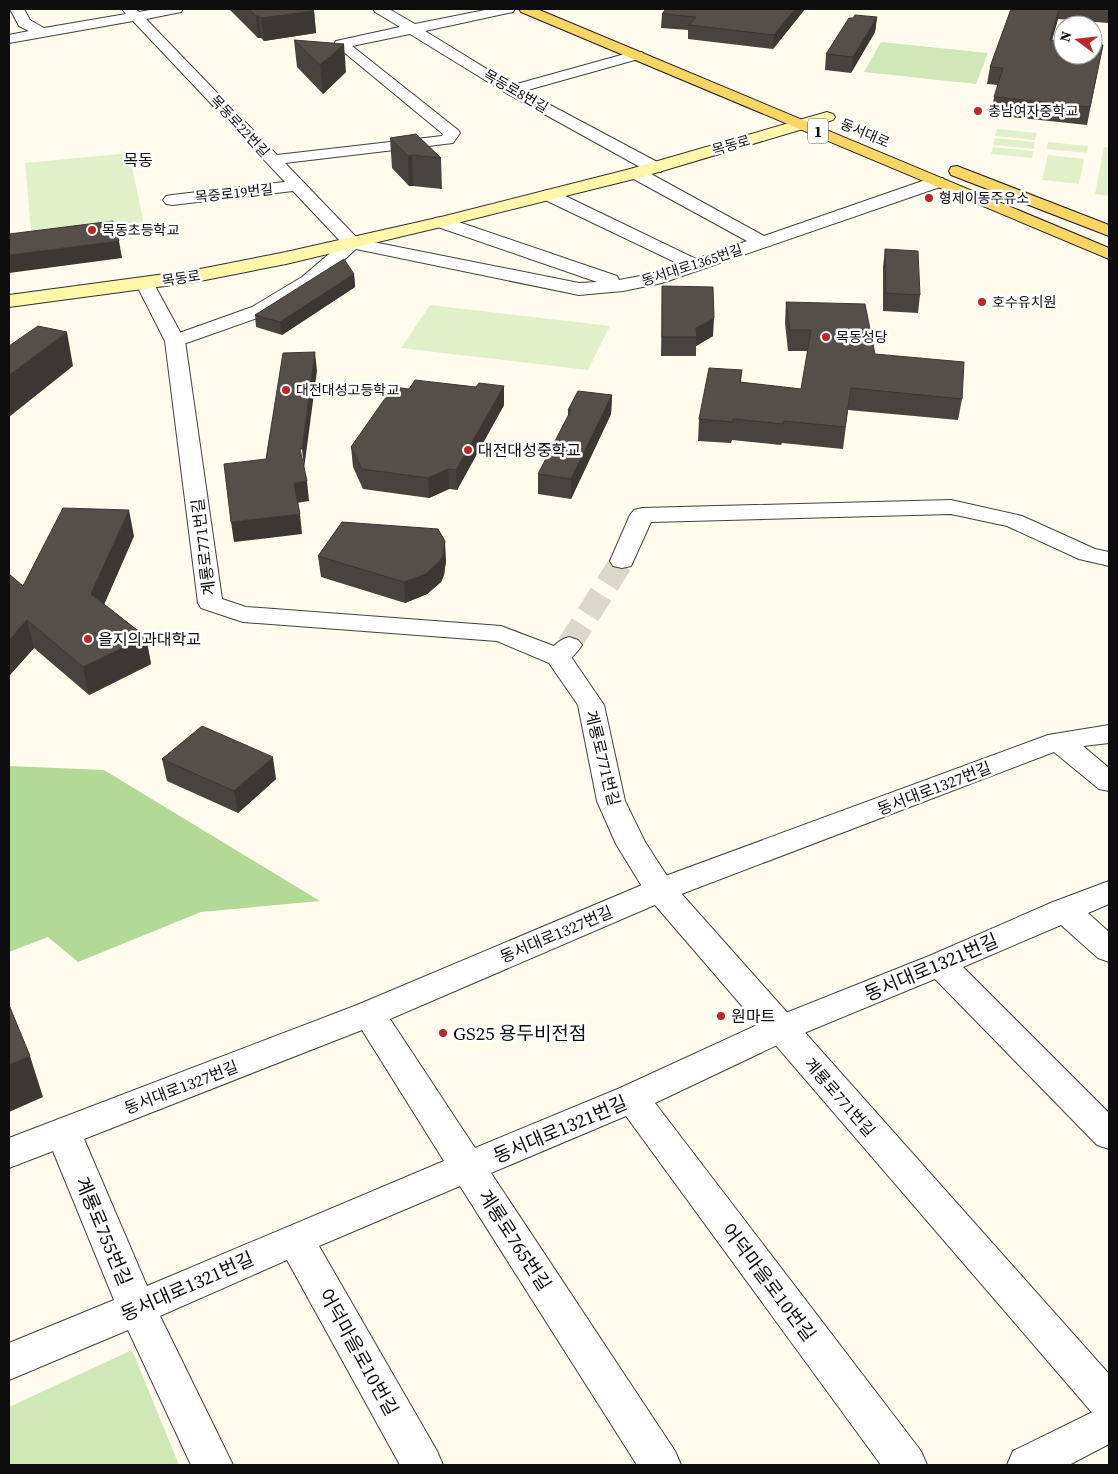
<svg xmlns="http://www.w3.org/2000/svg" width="1118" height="1474" viewBox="0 0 1118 1474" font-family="'Source Serif 4','Noto Sans KR',serif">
<rect width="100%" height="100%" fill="#fffced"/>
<path fill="#d0e8b7" d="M881,42L988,53L976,84L864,72Z
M132,1350L179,1465H9V1407Z"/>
<path fill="#b3d997" d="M9,766L104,770L320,901L201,912L78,962L48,937L9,952Z"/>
<path fill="#e2f0c9" d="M997,129L1037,133L1035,140L995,136Z
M995,138L1035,142L1033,149L993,145Z
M1048,142L1088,146L1087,153L1047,149Z
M993,147L1033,151L1032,158L991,154Z
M1104,147L1109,148V196L1095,194Z
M129,153L145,229L32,241L25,163Z
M1048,155L1084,159L1079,184L1042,180Z
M430,305L610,326L588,370L401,348Z"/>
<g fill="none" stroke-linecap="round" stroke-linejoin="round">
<path stroke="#dbd8cb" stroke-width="24" stroke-dasharray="24 12" stroke-linecap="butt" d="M569,645L622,561"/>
<defs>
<path id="minor" d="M10,9H24L30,20L44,28L126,14L122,9H136L139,12L155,9H183L181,12L146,19L277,155L442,136L443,134L334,44L336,41L400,27L375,12L373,9H389L415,24L490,9H515L513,12L508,13L425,31L513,85L632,52H642L644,55L642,58L524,91L661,164L663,168L661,172H649L506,93L410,34L352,46L458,130L460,133L453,143L285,163L358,239L579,283L597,282L435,226L432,222L435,218L441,217L447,218L617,276L619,280L651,274L679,264L543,199L540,195L543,191L549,190L555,191L696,259L747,241L630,177L628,173L630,169H642L764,236L931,178H943L945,182L943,186L662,283L623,291L579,295L356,249L316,285L266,315L175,347L168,345L165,341L168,337L252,307L302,277L342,243L293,191L172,205L166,204L163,200L166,196L172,195L285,182L133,21L9,43V35L29,31L19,26Z
M951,500L1022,516L1095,549L1109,552V566L1079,559L1007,526L951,514L651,522L631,566L622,568L613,566L610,561L630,515L634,510L642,508Z
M569,637L578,640L582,645C573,658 565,667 549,663L545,657C552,647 558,640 569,637Z
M1109,725V743L1083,746L1109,768V791L1099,789L1054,752L671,898L390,1019L475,1148L620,1088L768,1020L929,956L1053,902L1109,881V904L1088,913L1109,932V962L1098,958L1061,925L963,967L1109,1113V1149L1097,1145L935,979L792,1038L655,1103L921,1451L927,1465H881L626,1116L491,1173L675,1451L681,1465H637L460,1186L319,1246L437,1451L443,1465H400L287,1260L160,1316L233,1465H191L128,1330L9,1380V1343L114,1300L53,1151L9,1168V1138L357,1005L649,882L1048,735ZM362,1030L444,1161L147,1286L84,1139Z
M1109,1404V1444L1069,1465H1007L1013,1451Z"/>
<path id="tertiary" d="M145,278L152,280L154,284L185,341L222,599L246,607L501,626L567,651L604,705L625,801L645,842L671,882L1109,1374V1422L1095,1416L649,898L616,844L597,801L578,705L549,663L497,641L243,622L201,608L198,603L165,341L136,284L138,280Z"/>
<path id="secondary" d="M827,112L833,114L835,117L833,120L642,177L441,227L286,264L195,282L9,307V295L195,270L286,252L441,217L630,169Z"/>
<path id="primary" d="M519,9H537L1109,248V259L521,12Z
M957,166L1109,225V236L951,175L949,171L951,167Z"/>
</defs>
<use href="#minor" stroke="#404040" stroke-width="2"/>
<use href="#tertiary" stroke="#404040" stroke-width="2"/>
<use href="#secondary" stroke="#2f2f2f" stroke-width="2"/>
<use href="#primary" stroke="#1e1e1e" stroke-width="2"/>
<use href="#minor" fill="#fff" fill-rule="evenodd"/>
<use href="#tertiary" fill="#fff" fill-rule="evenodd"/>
<use href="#secondary" fill="#fef6a9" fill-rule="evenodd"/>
<use href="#primary" fill="#f7d665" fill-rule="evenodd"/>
</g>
<path fill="#49433f" d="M229,9H312L314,11L316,33L264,41L261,38H258Z
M666,9H805L773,49L688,39V30L661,28L662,14Z
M1011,9H1109V18L1108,23L1058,19L1052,40L1103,45L1087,125L991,115L994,97L998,85L987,84L990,67Z
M877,17L875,32L851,73L825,70L826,54L853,18Z
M294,40L346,72L323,94L297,67Z
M390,138L441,158L442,189L413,186H409L392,168Z
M885,249L920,295L918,313L883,311V267Z
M354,274L355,287L282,335L256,327L255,315Z
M662,286L713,336L696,346V356H661Z
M786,302L875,354L962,399L958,420L848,410L843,449L782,443L781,445L732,440L731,443L698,441L699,419L742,370L741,382L801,389L808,351H788L785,323Z
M504,386V405L457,490L449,489L429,498L363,489L353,467L351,447L409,389Z
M612,395L611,414L571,499L538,494V474L568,416V410Z
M134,536L104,604L146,637L151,664L89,695L34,648L9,676L23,586Z
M318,556L446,561L444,575L441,582L427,594L405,603L321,577Z
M162,759L276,779L238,813L167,781Z"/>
<path fill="#3c3733" d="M795,9H805L773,49L774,35Z
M1059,9H1060L1058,19L1047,57L1050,40Z
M314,11L316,33L264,41L261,18Z
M256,16H259L261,38H258Z
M877,17L875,32L851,73L853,57Z
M344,44L346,72L323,94L320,65Z
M412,155L413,186H409L408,156Z
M119,241L122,258L9,273V255Z
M354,274L355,287L282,335L280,322Z
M714,318L713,336L696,346V328Z
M67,332L73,366L9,417V375Z
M315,352L317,371L304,469L302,449Z
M504,386V405L457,490L456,470Z
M612,395L611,414L571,499V479Z
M448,469L449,489L429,498L428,478Z
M307,481L309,501L296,503L294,483Z
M129,510L134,536L97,621L91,594Z
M300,514L302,534L234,542L231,522Z
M445,541L446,561L444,575L441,582L427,594L405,603L404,582Z
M27,620L34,648L9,676V640Z
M146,637L151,664L89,695L83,667Z
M273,757L276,779L238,813L234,791Z
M30,1056L43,1097L9,1112V1065Z"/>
<path fill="#554e49" stroke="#3c3733" d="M248,9H312L314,11L261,18L259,16H256Z
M666,9H795L774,35L689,25L696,17L662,14Z
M1011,9H1059L1050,40L1063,41V55H1093V44L1103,45L1090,107L994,97L1003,68L990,67Z
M855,15L877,17L853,57L826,54L849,18H853Z
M294,40L344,44L320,65Z
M416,134L441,158L412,155L408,156L390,138Z
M113,221L119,241L9,255V234Z
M885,249L918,251L920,295L886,293Z
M344,259L354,274L280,322L255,315Z
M662,286L713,287L714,318L696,328L697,337H662Z
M786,302L865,304L875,354L964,362L962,399L851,388L845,427L784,421L783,424L733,419V422L699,419L709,368L742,370L740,382L801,389L811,330H790Z
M38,326L67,332L9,375V346Z
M315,352L302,449H300L307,481L294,483L300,514L231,522L224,464L266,459L283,353Z
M415,380L476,387L479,383L504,386L456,470L448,469L428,478L362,469L351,447L393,387L409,389Z
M578,391L612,395L571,479L538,474L571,410H568Z
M63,508L129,510L91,594L146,637L83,667L27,620L9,640V574L23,586Z
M342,522L438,529L445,541L443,555L440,561L426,574L404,582L318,556Z
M202,726L273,757L234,791L162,759Z
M9,1005L30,1056L9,1065Z"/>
<g fill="#bb272b" stroke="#fff" stroke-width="2">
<circle cx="978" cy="111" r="5"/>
<circle cx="929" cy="198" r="5"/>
<circle cx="92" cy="230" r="5"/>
<circle cx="982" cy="302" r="5"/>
<circle cx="826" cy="337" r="5"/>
<circle cx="286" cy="390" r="5"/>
<circle cx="468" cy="450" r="5"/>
<circle cx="88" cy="639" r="5"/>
<circle cx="721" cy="1016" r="5"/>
<circle cx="443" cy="1033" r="5"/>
</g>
<g text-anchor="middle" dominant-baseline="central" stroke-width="5" stroke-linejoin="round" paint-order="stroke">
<g font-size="14" fill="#0d0d0d" stroke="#fff">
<text transform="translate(516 91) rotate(30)">목동로8번길</text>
<text transform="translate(240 126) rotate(47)">목동로22번길</text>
<text transform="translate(865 133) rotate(23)">동서대로</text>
<text transform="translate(731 145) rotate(-16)">목동로</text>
<text transform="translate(234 193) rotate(-6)">목중로19번길</text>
<text transform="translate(692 265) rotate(-18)">동서대로1365번길</text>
<text transform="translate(181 278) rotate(-9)">목동로</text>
</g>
<g font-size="14" fill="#0d0d0d" stroke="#fff" text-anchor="start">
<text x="988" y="111">충남여자중학교</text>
<text x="939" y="198">형제이동주유소</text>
<text x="102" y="230">목동초등학교</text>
<text x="992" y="302">호수유치원</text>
<text x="836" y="337">목동성당</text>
<text x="296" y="390">대전대성고등학교</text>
</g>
<rect fill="#fff" stroke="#565656" stroke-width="1" x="808" y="118.5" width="20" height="25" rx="4"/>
<g font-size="15" font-weight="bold" fill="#0d0d0d">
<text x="818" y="131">1</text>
</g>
<g font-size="16" fill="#0d0d0d" stroke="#fff">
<text x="138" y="160">목동</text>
</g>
<g font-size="16" fill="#0d0d0d" stroke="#fff" text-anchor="start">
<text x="478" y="450">대전대성중학교</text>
<text x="98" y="639">을지의과대학교</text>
<text x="731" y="1016">원마트</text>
</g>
<g font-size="16" fill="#0d0d0d" stroke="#fff">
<text transform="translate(203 547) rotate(-97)">계룡로771번길</text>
<text transform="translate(603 758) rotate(76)">계룡로771번길</text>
<text transform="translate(934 788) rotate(-21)">동서대로1327번길</text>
<text transform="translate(556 934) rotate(-23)">동서대로1327번길</text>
<text transform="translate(181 1087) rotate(-21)">동서대로1327번길</text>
<text transform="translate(840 1097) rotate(49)">계룡로771번길</text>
</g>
<g font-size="19" fill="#0d0d0d" stroke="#fff">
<text transform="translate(931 967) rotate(-23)">동서대로1321번길</text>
<text transform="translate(560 1129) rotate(-23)">동서대로1321번길</text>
<text transform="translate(104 1231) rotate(67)">계룡로755번길</text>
<text transform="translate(515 1240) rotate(57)">계룡로765번길</text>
<text transform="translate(769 1282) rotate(53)">어덕마을로10번길</text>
<text transform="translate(187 1286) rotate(-24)">동서대로1321번길</text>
<text transform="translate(359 1352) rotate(61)">어덕마을로10번길</text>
</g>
<g font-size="19" fill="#0d0d0d" stroke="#fff" text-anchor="start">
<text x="453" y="1033">GS25 용두비전점</text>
</g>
</g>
<rect width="1118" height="1474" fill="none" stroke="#0d0d0d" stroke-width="20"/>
<g transform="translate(1078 40) rotate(285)"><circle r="24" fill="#ffffff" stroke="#9e9e9e"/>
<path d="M0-4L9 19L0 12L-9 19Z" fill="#bb272b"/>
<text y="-8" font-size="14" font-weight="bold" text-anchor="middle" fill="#0d0d0d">N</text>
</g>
</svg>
